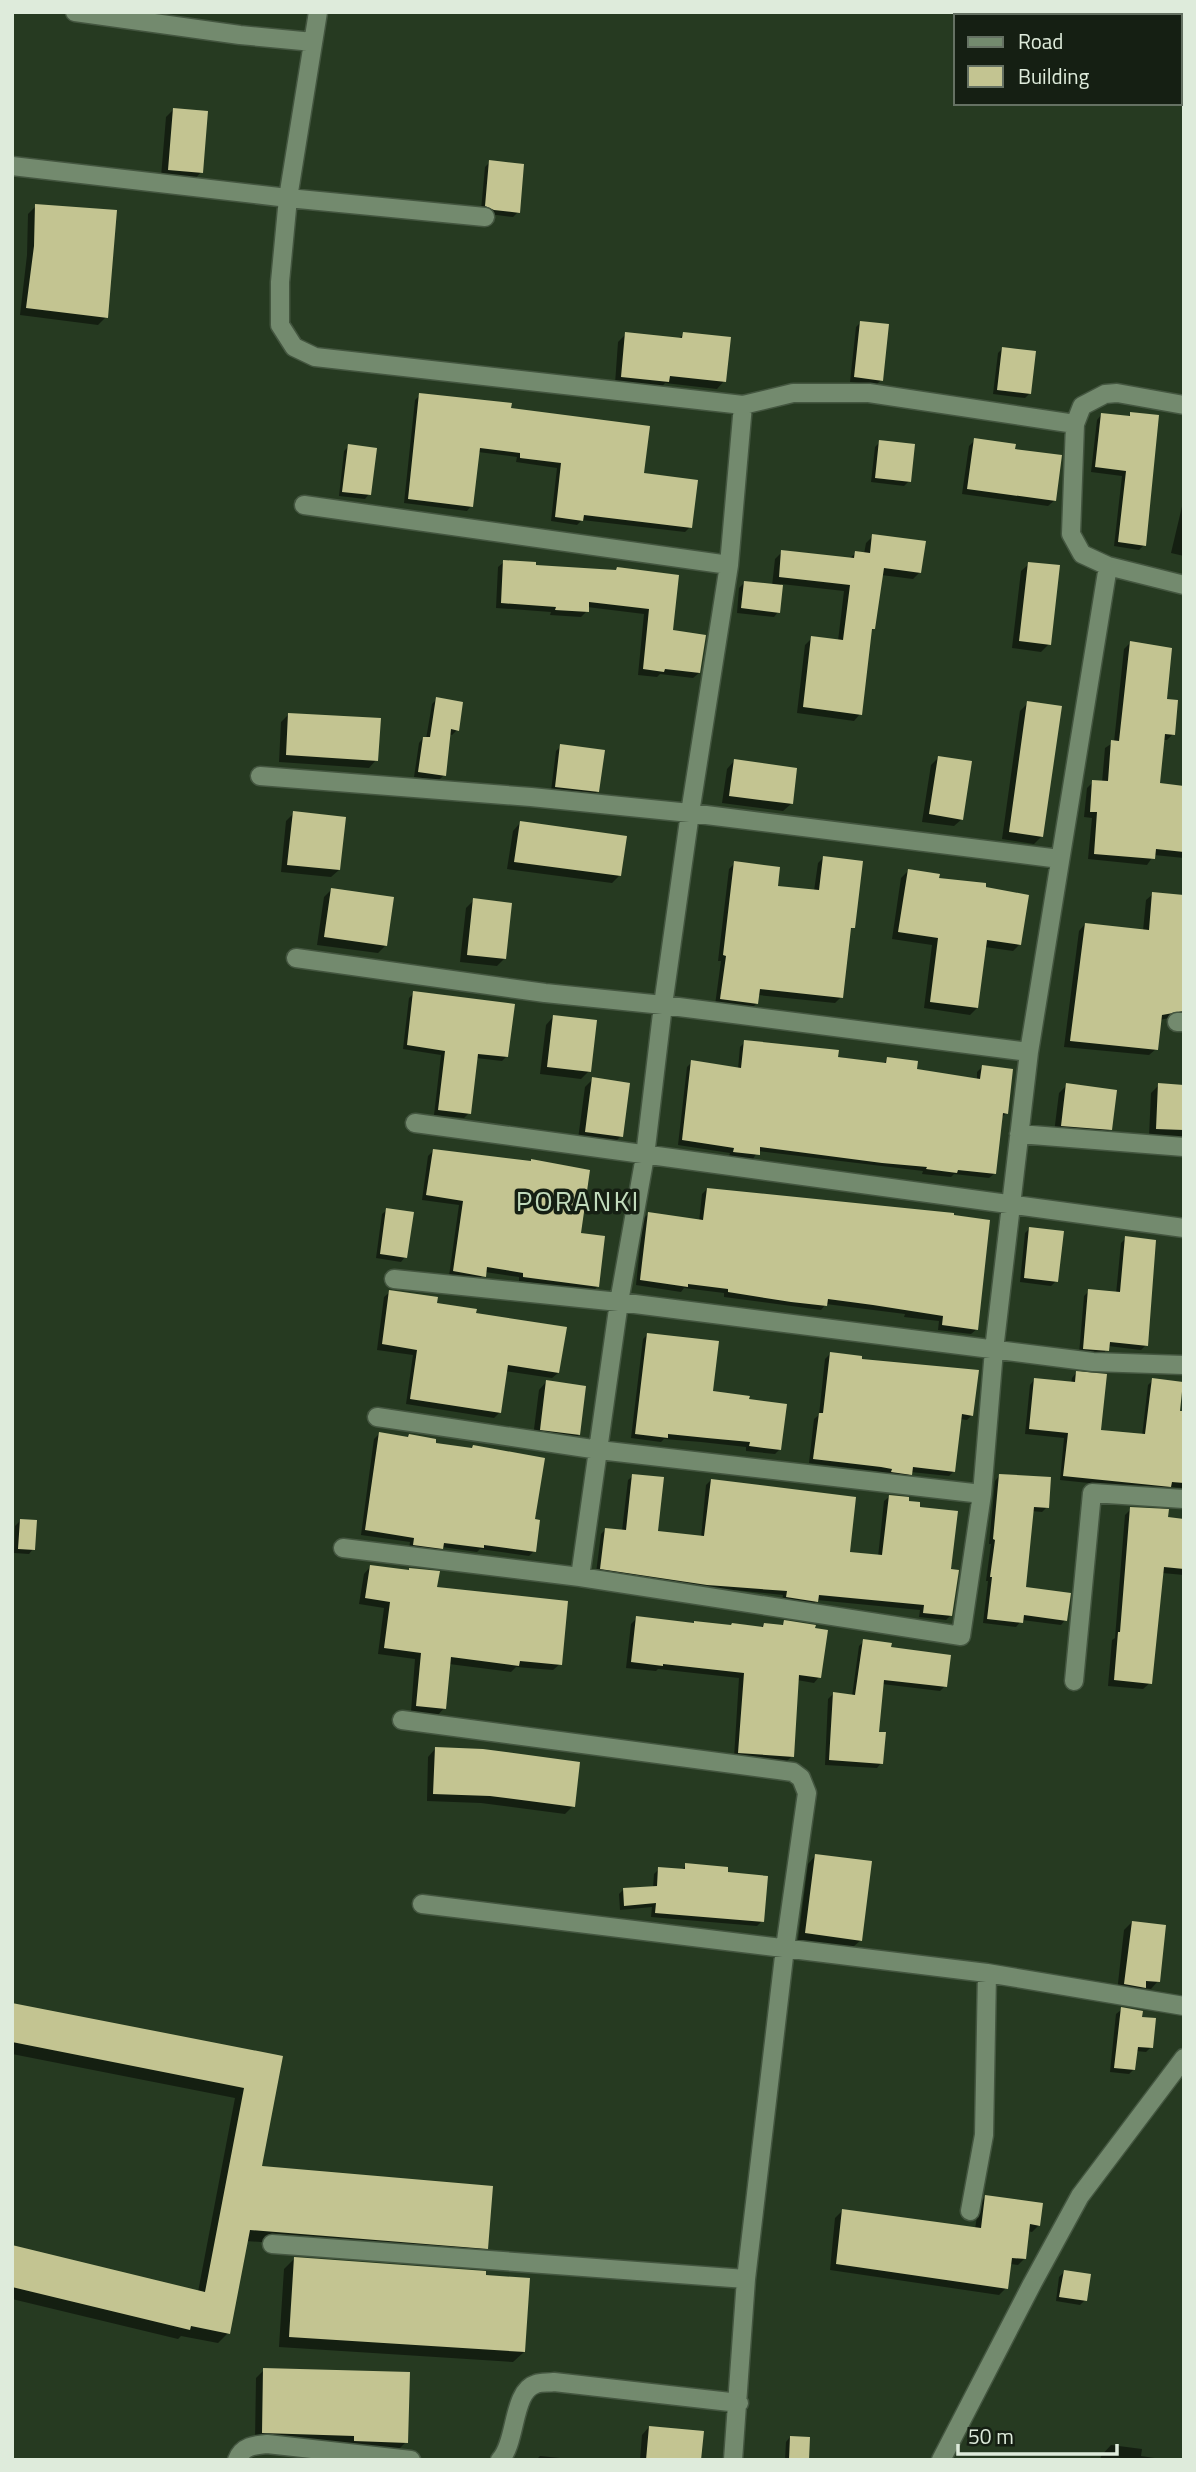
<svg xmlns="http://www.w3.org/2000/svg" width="1196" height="2472" viewBox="0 0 1196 2472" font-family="'Titillium Web',sans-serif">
<rect width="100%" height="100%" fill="#263a21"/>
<path fill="#0007" d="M174,109L201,172L194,180L161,177L166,117Z
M490,162L518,212L513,217L489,214L481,210L485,167Z
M36,206L106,317L98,325L20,315L27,255L28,214Z
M861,322L881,380L876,385L850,382L856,327Z
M626,334L678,339L684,334L724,381L717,389L665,383L660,389L615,384L618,342Z
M1002,349L1030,393L1025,398L993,394L998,353Z
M420,395L509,410L642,474L690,527L685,532L582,520L577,525L551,521L557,468L516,462L517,457L478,452L471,506L467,511L404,503L415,400Z
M1131,414L1144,545L1139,550L1114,546L1122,476L1091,472L1097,420L1101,415L1127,418Z
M975,440L1013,451L1055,500L1048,506L962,494L969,446Z
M880,442L909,481L904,486L871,482L875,447Z
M349,446L369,494L365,499L339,496L344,451Z
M1184,498V556L1171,553Z
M873,536L920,572L913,579L881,575L874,628L870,632L860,714L854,721L797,713L805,645L812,638L838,641L844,591L781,584L778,612L774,617L737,613L739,588L744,583L772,586L775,559L782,552L849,559L856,553L864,554L866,543Z
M504,562L534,567L614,572L671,632L699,673L693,678L660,674L657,677L638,675L644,614L587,607V611L581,617L550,615L551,612L496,608L498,567Z
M1029,564L1049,644L1041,652L1012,648L1021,571Z
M1130,643L1165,700L1173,734L1167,740H1162L1159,785L1184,788V858L1154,855L1147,865L1088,859L1092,818L1084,817L1087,788L1093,782L1102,783L1105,748L1114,742L1124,649Z
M437,699L457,730L452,735L449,734L444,775L439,780L414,777L419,743L423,738L426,739L432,704Z
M1028,703L1042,836L1034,844L1002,839L1020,711Z
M288,715L376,760L369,768L279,762L281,722Z
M561,746L597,792L592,796L551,791L556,751Z
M938,758L962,819L954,826L922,822L931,765Z
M734,761L791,804L783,811L722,803L727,769Z
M294,813L339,870L331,877L281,872L286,821Z
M520,823L619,876L612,883L507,869L513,831Z
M824,857L853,927L849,931L841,997L835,1003L758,995L757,1003L751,1009L715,1005L721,961H718L729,869L735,863L776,888L814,891L818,863Z
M908,871L937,879L1020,944L1013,951L985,947L977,1008L970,1015L924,1008L932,945L892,939L901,878Z
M331,890L385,946L378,953L317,945L324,897Z
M1153,894L1184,896V1020L1177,1016L1160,1020L1156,1049L1149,1055L1064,1047L1079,931L1085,924L1143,931L1146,900Z
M474,900L505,958L497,966L460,962L466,908Z
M414,993L506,1057L502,1061L476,1058L469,1113L464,1118L434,1115L441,1055L403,1049L409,998Z
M553,1017L589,1071L581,1079L540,1074L546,1025Z
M745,1042L883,1064L888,1059L915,1071L977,1080V1072L982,1067L1006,1113L1000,1119L994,1174L989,1178L954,1174L951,1177L922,1174L923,1171L758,1151L753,1159L729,1156L730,1153L678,1145L687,1067L692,1062L738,1069L740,1047Z
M593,1079L621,1136L613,1144L578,1139L585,1087Z
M1067,1085L1110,1129L1102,1137L1054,1133L1059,1093Z
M1159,1085L1184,1086V1138L1149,1136L1151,1093Z
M433,1151L579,1234L598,1286L593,1291L519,1281V1277L485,1272L479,1280L449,1276L459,1205L422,1200L428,1156Z
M707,1189L977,1329L971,1334L938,1330L939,1321L904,1317L905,1314L826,1304L821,1310L724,1297V1293L684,1288L681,1292L636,1285L643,1219L648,1214L699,1222L702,1194Z
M387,1210L405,1257L401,1262L376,1258L382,1214Z
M1030,1228L1056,1281L1051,1286L1020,1282L1025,1233Z
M1126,1238L1146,1345L1141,1350L1108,1346L1103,1355L1079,1354L1084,1296L1089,1291L1116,1294L1121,1243Z
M390,1292L474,1315L558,1373L552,1378L505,1371L499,1413L494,1418L406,1404L413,1355L377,1350L384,1297Z
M648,1334L711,1393L780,1449L775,1454L746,1451V1447L701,1442L664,1439L661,1442L631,1438L643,1339Z
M830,1354L860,1360L972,1415L967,1420L959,1419L954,1471L949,1476L911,1472L906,1479L887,1476L888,1474L875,1471L809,1463L814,1419L819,1415L825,1359Z
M1076,1373L1099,1431L1142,1436L1148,1385L1153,1380L1176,1433L1184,1434V1488L1169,1487L1165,1491L1060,1480L1064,1438L1025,1434L1030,1385L1034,1380L1071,1384L1072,1378Z
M546,1382L579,1435L571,1442L533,1437L539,1390Z
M379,1434L470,1450L473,1447L533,1521L534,1551L529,1556L480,1549L477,1552L442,1547L437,1553L409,1549L410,1542L361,1535L374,1439Z
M633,1476L656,1532L701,1538L706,1485L711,1480L848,1553L878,1557L884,1501L889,1497L907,1502L918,1509L949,1571L951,1615L946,1620L919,1617L920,1610L817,1600L812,1606L782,1602L783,1595L735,1590L733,1592L596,1573L601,1534L605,1530L622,1531L628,1480Z
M999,1476L1047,1507L1042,1512L1032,1511L1024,1589L1065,1620L1061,1625L1022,1620L1016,1627L983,1623L988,1581H986L991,1544H989L995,1481Z
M1131,1509L1166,1519L1184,1520V1575L1162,1573L1150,1683L1143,1689L1108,1686L1112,1640L1115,1638L1125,1515Z
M20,1521L33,1549L29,1554L14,1553L15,1526Z
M370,1567L560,1664L553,1670L516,1667L511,1672L449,1664L444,1708L438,1715L411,1712L415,1659L378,1654L384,1608L359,1604L364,1574Z
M637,1618L760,1629L764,1624L780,1627L785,1622L819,1677L814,1683L797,1680L792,1756L786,1762L734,1758L739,1678L658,1669L656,1671L626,1668L631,1624Z
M864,1641L889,1648L945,1686L940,1691L882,1684L877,1734L881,1763L877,1768L825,1765L828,1699L833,1694L852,1696L859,1646Z
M435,1749L573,1806L565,1814L481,1803L427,1801L428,1757Z
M815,1856L861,1940L853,1947L798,1940L808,1864Z
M686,1865L726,1874L762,1921L757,1926L651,1917L652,1907L620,1910L619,1894L623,1890L653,1888L654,1874L659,1869L681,1871Z
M1132,1922L1158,1981L1151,1989L1143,1988L1136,1995L1117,1992L1124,1930Z
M12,2005L281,2058L260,2168L486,2248L476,2258L246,2241L228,2333L218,2343L181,2336L178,2339L12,2299V2247L198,2292L235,2098L12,2054Z
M1121,2010L1141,2018L1151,2047L1146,2052L1136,2051L1134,2069L1129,2074L1110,2072L1116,2014Z
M985,2197L1039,2225L1032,2232L1027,2231L1025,2258L1018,2265L1010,2264L1006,2288L999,2295L830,2270L835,2218L842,2211L975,2229L979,2204Z
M294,2259L524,2352L513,2362L279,2347L284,2269Z
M1064,2272L1085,2300L1080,2305L1056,2301L1059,2277Z
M264,2370L406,2442L398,2450L347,2448V2443L255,2440L256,2378Z
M649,2427L700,2460H640L642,2435Z
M790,2437L807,2460H785L786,2442Z
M1111,2445L1142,2449L1141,2456L1168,2460H1100L1101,2456Z
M540,2456L570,2459V2460H536Z"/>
<path fill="#c3c491" d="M173,108L208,111L203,173L168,170Z
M489,160L524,164L520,213L494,210L485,206Z
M35,204L117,210L108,318L26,308L34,246Z
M860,321L889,324L883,381L854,377Z
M625,332L682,338L683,332L731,337L726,382L670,376L669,382L621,377Z
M1002,347L1036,351L1031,394L997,390Z
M419,393L512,403L511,408L650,426L644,473L698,480L692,528L584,515L583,521L555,517L561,463L520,458V453L480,448L473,507L408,499Z
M1130,412L1159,415L1146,546L1118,542L1126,471L1095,467L1101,413L1130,416Z
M974,438L1016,444L1015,449L1062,455L1056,501L967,489Z
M879,440L915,444L911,482L875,478Z
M348,444L377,448L371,495L342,492Z
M872,534L926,541L921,573L884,568L875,629H872L862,715L803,707L811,636L843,640L850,585L779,577L781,550L854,558L855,551L870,553Z
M503,560L536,562V565L616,570L617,567L679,575L673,630L706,635L700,673L665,669L664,672L643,669L649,609L589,602V612L555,610L556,607L501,603Z
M1028,562L1060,565L1051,645L1019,641Z
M744,581L783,585L780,613L741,608Z
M1130,641L1172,648L1167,699L1178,700L1175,735L1165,734L1160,783L1184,786V852L1156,849L1155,859L1094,854L1097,812H1090L1092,780L1108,781L1111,740L1119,741Z
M436,697L463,702L459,731L451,729L446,776L418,772L423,737H430Z
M1027,701L1062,706L1043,837L1009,832Z
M288,713L381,718L378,761L286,755Z
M560,744L605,750L599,792L555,787Z
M938,756L972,761L963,820L929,814Z
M734,759L797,768L793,804L729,796Z
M293,811L346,817L340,870L287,865Z
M520,821L627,836L621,876L514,862Z
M823,856L863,861L855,928H851L843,998L760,989L758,1004L720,999L726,956L723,955L734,861L780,867L778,886L819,890Z
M908,869L940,874L939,878L986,883V887L1029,895L1021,945L987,940L978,1008L930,1002L938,938L898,932Z
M331,888L394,897L387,946L324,937Z
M1152,892L1184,895V1011L1162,1015L1158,1050L1070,1041L1085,923L1149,930Z
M473,898L512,903L506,959L467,955Z
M413,991L515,1004L508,1057L478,1054L471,1114L438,1110L445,1051L407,1045Z
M553,1015L597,1020L591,1072L547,1067Z
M744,1040L839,1050L838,1057L886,1063L887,1057L918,1061L917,1069L980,1079L982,1065L1013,1069L1008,1114L1003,1113L996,1174L958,1170L957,1173L926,1169L927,1167L882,1163L760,1147V1155L733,1152L734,1148L682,1140L691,1060L741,1068Z
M592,1077L630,1083L623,1137L585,1132Z
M1066,1083L1117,1090L1112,1130L1061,1126Z
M1158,1083L1184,1085V1130L1156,1129Z
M433,1149L531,1161V1159L590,1170L581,1233L605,1236L599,1287L523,1277V1273L487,1267L486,1277L453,1271L463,1201L426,1195Z
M707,1188L954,1213V1215L990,1220L978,1330L942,1325L943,1316L873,1305L828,1299L827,1306L791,1302L728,1292V1289L688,1284V1287L640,1280L648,1212L703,1220Z
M386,1208L414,1212L407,1258L380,1254Z
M1029,1227L1064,1231L1058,1282L1024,1278Z
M1125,1236L1156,1240L1148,1346L1110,1342L1109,1351L1083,1349L1088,1289L1120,1292Z
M389,1290L438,1297L437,1303L477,1309L476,1313L567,1327L559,1373L508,1365L501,1413L410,1399L417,1350L382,1344Z
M647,1333L719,1341L713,1391L750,1396L749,1399L787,1404L781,1450L749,1446L750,1442L707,1438L668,1434V1438L635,1434Z
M830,1352L862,1356V1359L979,1370L973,1416L962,1414L955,1472L913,1467L912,1475L891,1472L892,1469L881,1467L813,1459L819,1413H823Z
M1076,1371L1107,1374L1101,1430L1145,1434L1152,1378L1183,1382L1180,1411H1184V1483L1172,1482L1171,1487L1063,1476L1068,1433L1029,1429L1034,1378L1075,1382Z
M546,1380L586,1386L580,1435L540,1430Z
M379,1432L408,1437L409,1434L436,1439V1443L472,1448L473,1445L545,1458L535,1519L540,1520L536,1552L484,1545V1548L444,1543L443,1549L413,1545L414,1538L365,1530Z
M632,1474L664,1477L658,1531L704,1536L711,1479L856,1497L850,1552L882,1555L889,1495L909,1497V1501L920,1502V1507L958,1511L951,1569L959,1570L952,1616L923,1613L924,1605L819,1595L818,1602L786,1597L787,1591L707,1585L600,1569L605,1528L626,1530Z
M999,1474L1051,1477L1049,1508L1034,1507L1026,1587L1071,1593L1067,1621L1024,1615L1023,1623L987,1619L992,1577H990L995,1540L993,1539Z
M1130,1507L1169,1509L1168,1517L1184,1519V1569L1164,1567L1152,1684L1114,1680L1118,1632H1120Z
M20,1519L37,1520L35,1550L18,1549Z
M370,1565L409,1570V1568L440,1571L437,1587L568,1601L562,1665L520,1661L519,1666L451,1657L446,1709L416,1706L421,1653L384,1648L390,1602L365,1598Z
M636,1616L694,1623V1621L731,1625L732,1623L763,1627L764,1623L783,1625L784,1620L816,1625L815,1628L828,1630L821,1678L799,1675L794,1757L738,1753L744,1673L663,1664V1666L631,1662Z
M863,1639L892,1643L891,1647L951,1655L947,1687L884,1680L879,1732H886L883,1764L829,1760L833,1692L855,1695Z
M435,1747L483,1749L580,1762L575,1807L490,1796L433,1794Z
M815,1854L872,1861L862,1941L805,1933Z
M685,1863L728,1867V1872L768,1876L764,1922L655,1913L656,1903L624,1906L623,1888L657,1886L658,1867L685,1869Z
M1132,1921L1166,1925L1160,1982L1146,1981V1988L1124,1984Z
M12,2003L283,2056L262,2166L493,2186L488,2249L250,2230L230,2334L191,2326L190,2330L12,2287V2245L205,2292L244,2088L12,2042Z
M1121,2007L1143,2011L1142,2017L1156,2018L1153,2048L1138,2047L1135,2070L1114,2068Z
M985,2195L1043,2203L1040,2226L1030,2224L1026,2259L1012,2258L1008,2289L836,2264L842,2209L981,2228Z
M294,2257L486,2271V2275L530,2278L525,2352L289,2337Z
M1064,2270L1091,2274L1087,2301L1059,2297Z
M263,2368L410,2372L408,2443L354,2441V2436L262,2433Z
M649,2426L704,2431L701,2460H646Z
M790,2436L810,2437L809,2460H789Z"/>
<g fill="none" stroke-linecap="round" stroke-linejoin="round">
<defs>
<path id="minor" d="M75,12L240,35L313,42
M318,12L288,198L280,282V325L294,347L315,357L743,405L729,565
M12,166L288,198L485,217
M743,405L793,393H869L1075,424L1071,534L1082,554L1108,566L1184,585
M1075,424L1082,406L1105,394L1117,393L1184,405
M304,505L729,565L690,813L663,1005L1029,1052
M260,776L531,797L690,813L1060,859
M296,958L545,993L663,1005L645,1156L619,1302L580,1577
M1177,1022H1184
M415,1123L1184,1228
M1019,1134L1184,1147
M394,1279L619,1302L1093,1362L1184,1365
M377,1417L599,1450L982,1494
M343,1548L580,1577L961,1636L982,1494L994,1350L1029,1052L1108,566
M1074,1681L1092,1493L1184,1499
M402,1720L793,1772L801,1778L807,1793L785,1948L746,2279L733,2460
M422,1904L987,1973L1184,2006
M970,2211L984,2135L987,1973
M272,2244L746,2279
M237,2460C242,2446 255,2445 267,2444L411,2460
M500,2460C517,2442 512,2391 536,2384C541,2382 548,2383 554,2382L739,2403
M941,2460L1032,2284L1080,2196L1184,2058"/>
</defs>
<use href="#minor" stroke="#445640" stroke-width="21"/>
<use href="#minor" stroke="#738a6e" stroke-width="18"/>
</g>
<g text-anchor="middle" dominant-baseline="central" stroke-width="7" stroke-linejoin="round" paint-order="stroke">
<g font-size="28" letter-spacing="2" fill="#c1dbbc" stroke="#151f13">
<text x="578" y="1200">PORANKI</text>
</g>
</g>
<rect width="1196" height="2472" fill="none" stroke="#deebdb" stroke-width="28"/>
<rect x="954" y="14" width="228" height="91" fill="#151f13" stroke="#657163" stroke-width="2"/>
<rect x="968" y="37" width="35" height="10" fill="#738a6e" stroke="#657163" stroke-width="2"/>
<text x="1018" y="49" font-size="21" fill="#deebdb">Road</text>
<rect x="968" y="66" width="35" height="21" fill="#c3c491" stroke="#657163" stroke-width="2"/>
<text x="1018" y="84" font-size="21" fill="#deebdb">Building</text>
<path d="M958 2444v10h159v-10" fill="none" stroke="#deebdb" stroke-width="3.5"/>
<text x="968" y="2444" font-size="21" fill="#deebdb" stroke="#151f13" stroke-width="5" paint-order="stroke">50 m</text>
</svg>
